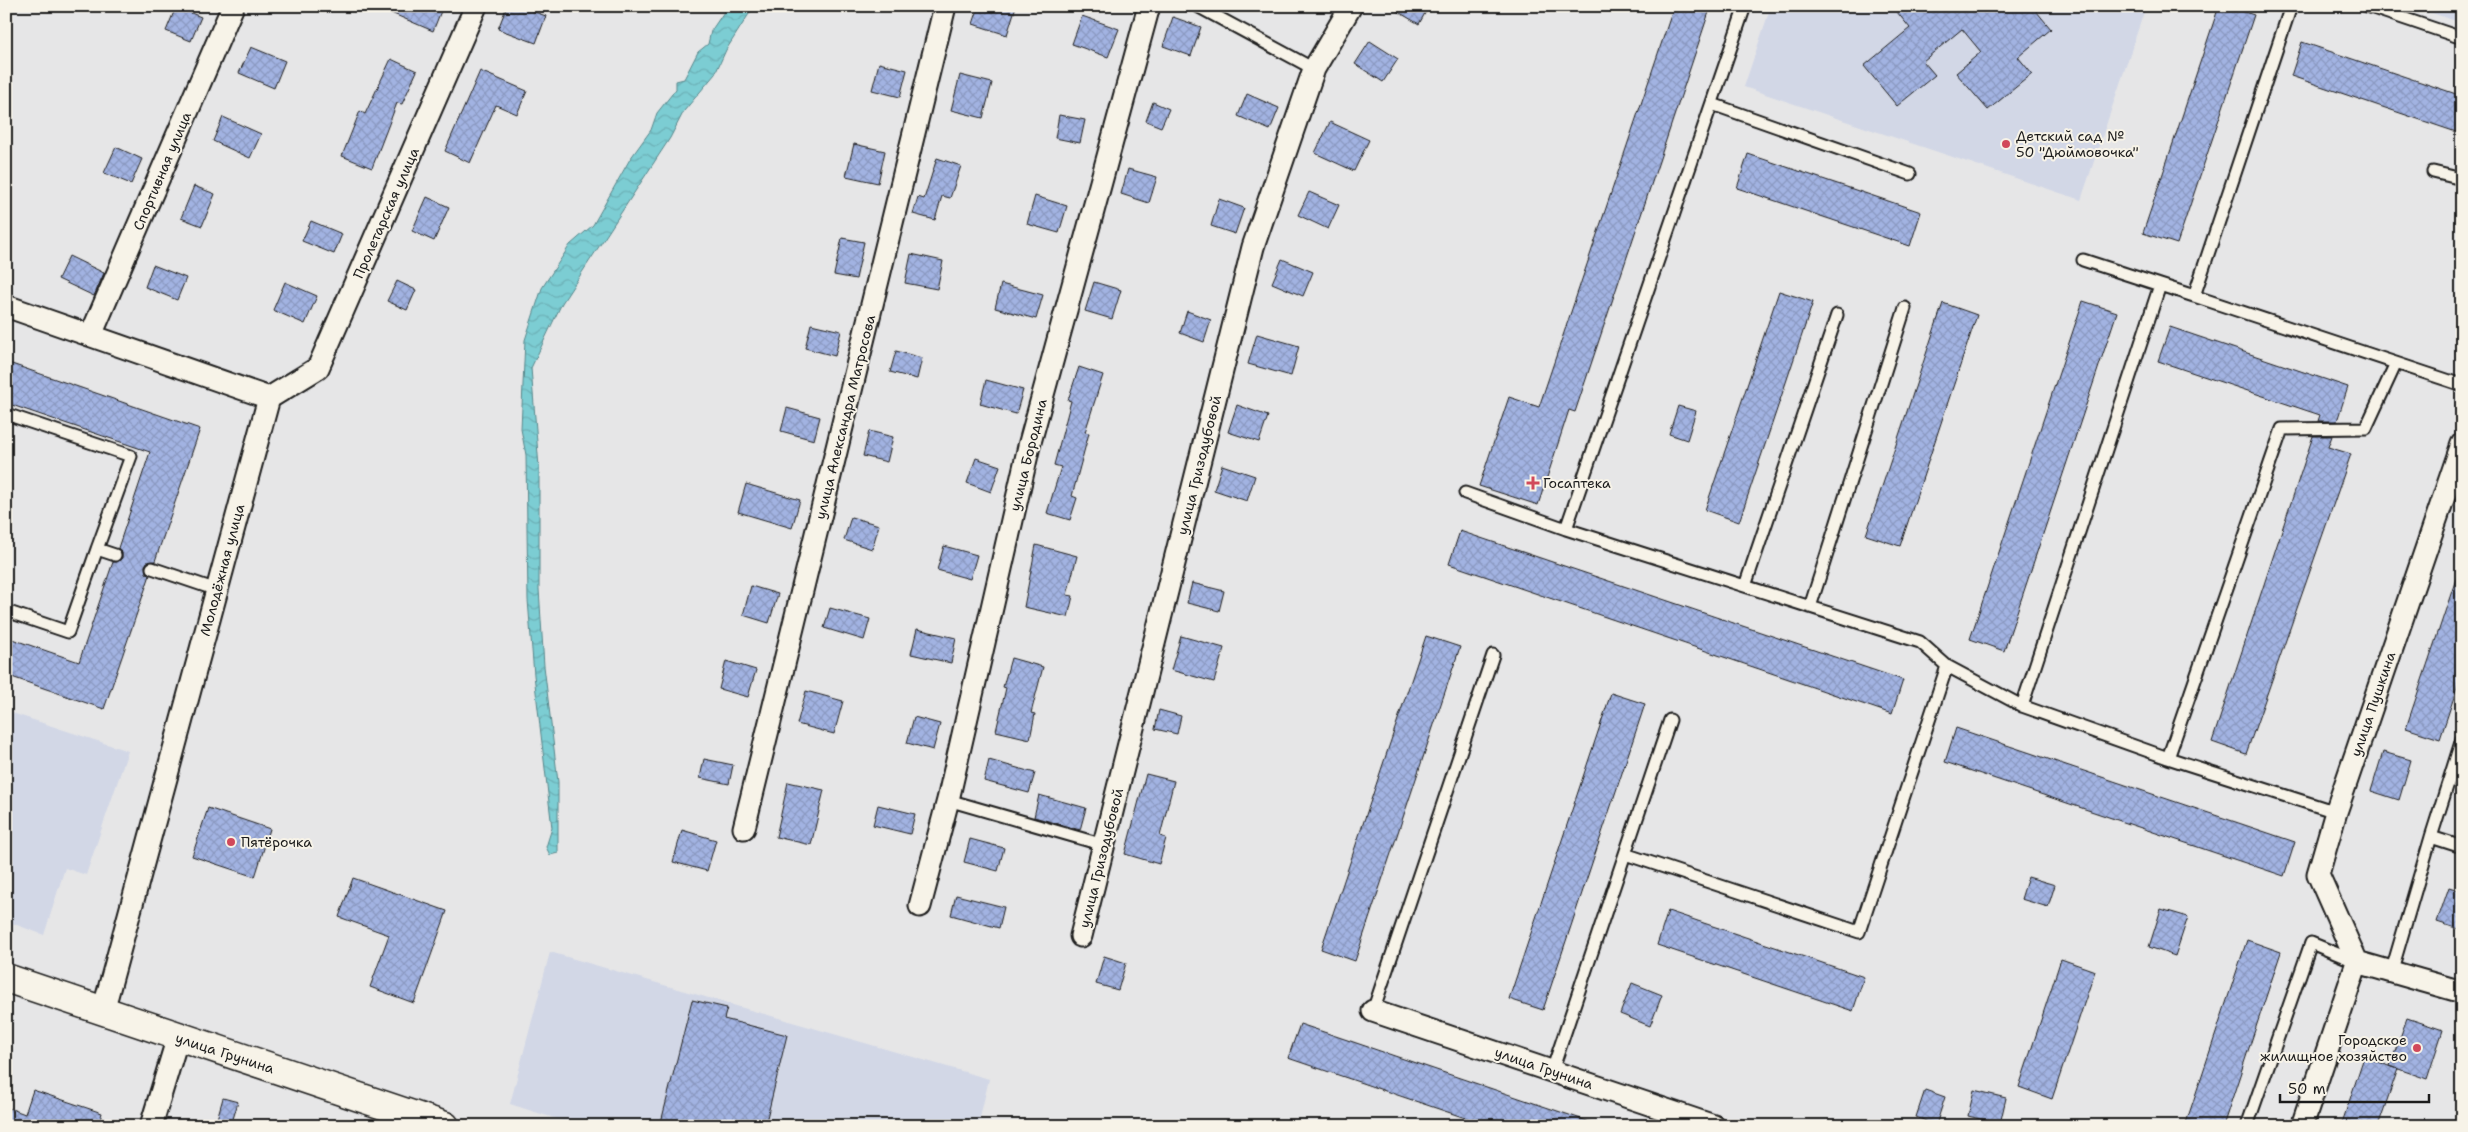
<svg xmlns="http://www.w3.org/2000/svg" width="2468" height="1132" viewBox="0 0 2468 1132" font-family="'Shantell Sans',sans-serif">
<defs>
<pattern id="water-waves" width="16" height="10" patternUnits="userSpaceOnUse" patternTransform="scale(1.25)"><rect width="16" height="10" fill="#7ccdd3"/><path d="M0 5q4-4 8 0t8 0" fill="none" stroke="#6bafb5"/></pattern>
<pattern id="building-cross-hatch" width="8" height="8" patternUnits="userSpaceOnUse" patternTransform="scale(1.25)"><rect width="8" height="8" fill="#a2b3e2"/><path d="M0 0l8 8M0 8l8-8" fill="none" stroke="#8b99c1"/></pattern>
</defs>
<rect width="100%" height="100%" fill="#e6e6e7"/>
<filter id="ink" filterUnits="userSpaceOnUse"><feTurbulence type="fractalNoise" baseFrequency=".02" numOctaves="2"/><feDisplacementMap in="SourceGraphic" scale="10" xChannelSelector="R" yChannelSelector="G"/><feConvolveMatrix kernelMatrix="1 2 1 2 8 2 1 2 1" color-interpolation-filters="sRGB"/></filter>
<g filter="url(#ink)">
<path fill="#d2d7e6" d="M1771,6H2146L2081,200L1744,87Z
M2411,6H2462V23Z
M6,711L128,751L86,875L65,868L44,935L6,921Z
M550,952L989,1079L978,1126H579L510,1104Z"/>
<path fill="url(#water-waves)" stroke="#56868a" d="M728,6H754L726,50L715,74L684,111L670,138L562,303L531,368L539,467V589L544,666L558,782V853L550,855L546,847L552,828L534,675L528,600L526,455L521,429L525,340L542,288L570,245L593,225L630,159L651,130L657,113L676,89V81L684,79L698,52L708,44L711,31Z"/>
<path fill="url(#building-cross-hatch)" stroke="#1c1c1c" d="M375,6H443L433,31Z
M507,6H518L546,16L536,43L498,29Z
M979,6H1016L1007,35L973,24Z
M1388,6H1429L1419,24Z
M1674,6H1711L1575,412L1569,410L1538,505L1479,486L1509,397L1539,407Z
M1892,6H2032L2051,29L2018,57L2032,74L1988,110L1956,73L1981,52L1962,29L1923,61L1935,75L1897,106L1864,66L1910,28Z
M2219,6H2227L2254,15L2177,244L2143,233Z
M176,7L201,17L191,41L166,31Z
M1082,16L1119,29L1108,57L1072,44Z
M1173,17L1201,27L1191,56L1163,46Z
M1370,41L1398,59L1383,82L1355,64Z
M2302,42L2462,96V134L2291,76Z
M251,47L285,61L274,88L239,73Z
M391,59L417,71L402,104L397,103L372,168L342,156L360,111L365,114Z
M879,63L907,70L900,97L872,90Z
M480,71L527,91L517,114L496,105L470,163L445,151Z
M960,75L992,83L983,118L951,110Z
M1247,94L1279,108L1270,130L1238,116Z
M1153,102L1169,109L1161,127L1146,121Z
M1059,115L1085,120L1080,143L1055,138Z
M223,117L261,134L250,158L213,141Z
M1330,122L1369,140L1354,171L1315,153Z
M854,144L885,151L878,183L846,176Z
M116,147L142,159L131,184L104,173Z
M1748,154L1921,212L1910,246L1737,188Z
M937,158L961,166L950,198L942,196L935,220L913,214L918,197L924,199Z
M1128,169L1157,177L1149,203L1121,194Z
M194,186L215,194L202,226L181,218Z
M1309,192L1339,205L1328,229L1298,215Z
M1035,196L1067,206L1059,233L1027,224Z
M427,197L449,207L434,241L412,231Z
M1219,199L1244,208L1235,234L1211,226Z
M311,221L342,234L334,254L302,241Z
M842,238L864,242L856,279L834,275Z
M911,254L943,261L937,289L905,283Z
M69,256L104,273L94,296L58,279Z
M1282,259L1313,272L1303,296L1272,283Z
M153,265L186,278L177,300L145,287Z
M397,281L416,290L407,310L387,301Z
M285,282L317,296L305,324L273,310Z
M1094,282L1121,290L1112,319L1085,311Z
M1001,284L1043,295L1036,319L995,308Z
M1779,291L1813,302L1739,522L1705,510Z
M2083,301L2117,312L2004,651L1970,639Z
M1943,303L1977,315L1900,546L1866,535Z
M1187,311L1211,320L1204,342L1180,333Z
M811,324L841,331L835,356L805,348Z
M2170,327L2348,387L2337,421H2318L2320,415L2158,361Z
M1257,334L1299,346L1291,376L1248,364Z
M896,351L922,358L917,379L890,372Z
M6,362L200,429L155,561L147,562L145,566L146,573L150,575L104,709L6,675V637L79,662L113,562H117L122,558V553L118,548L150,452L6,403Z
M1079,367L1103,375L1085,432L1089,433L1072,496L1077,498L1070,520L1047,513L1061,467L1054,465L1071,401L1068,400Z
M986,380L1023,390L1016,414L980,404Z
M1237,405L1268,416L1259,442L1228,432Z
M1678,406L1696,411L1687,440L1669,434Z
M787,408L820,417L814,440L781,431Z
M869,431L893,437L887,462L863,456Z
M2313,436H2332L2328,447L2351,454L2246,754L2212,742Z
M976,458L1000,466L991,492L967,483Z
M1222,465L1255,476L1247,501L1214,490Z
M746,484L800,500L792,528L738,512Z
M851,517L879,525L872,549L844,540Z
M1460,531L1903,680L1892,714L1449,564Z
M1036,545L1077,556L1067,595L1073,596L1068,617L1024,607Z
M944,546L977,555L970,579L937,570Z
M2459,570H2462V673L2440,739L2406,728Z
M1192,583L1224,591L1219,611L1187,603Z
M751,586L778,594L769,623L743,615Z
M830,608L870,619L864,640L824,628Z
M917,629L956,638L951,663L911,654Z
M1181,636L1224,648L1214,682L1171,670Z
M1426,636L1460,647L1355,961L1321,949Z
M1011,658L1043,667L1031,713L1035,714L1030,739L996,731L1006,688L1003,687Z
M726,661L756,670L748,697L719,689Z
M806,691L843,701L834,734L797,724Z
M1611,693L1645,704L1543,1010L1509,999Z
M1159,710L1181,716L1177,734L1155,729Z
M914,717L940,724L933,750L907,743Z
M1956,728L2295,842L2284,876L1945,762Z
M2383,752L2411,760L2399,800L2371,791Z
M704,759L733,765L729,784L700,778Z
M989,760L1035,773L1029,793L984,781Z
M1146,774L1174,781L1160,836L1166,838L1159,864L1125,854Z
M788,782L824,790L811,845L776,837Z
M1039,795L1086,808L1080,830L1034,817Z
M878,805L915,814L910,834L873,825Z
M208,808L270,829L255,877L192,856Z
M682,830L716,840L707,871L673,862Z
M970,839L1004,848L998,871L964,862Z
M2028,877L2055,885L2048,907L2021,899Z
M353,878L447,911L414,1003L370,987L389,935L339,917Z
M2449,887L2462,891V930L2437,922Z
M956,895L1004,907L999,928L951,915Z
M2161,909L2188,917L2175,956L2149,947Z
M1668,911L1864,977L1853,1011L1657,945Z
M2247,940L2281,952L2223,1126H2185Z
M1104,956L1126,963L1118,990L1096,984Z
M2061,959L2095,971L2052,1099L2019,1087Z
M1632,983L1662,995L1650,1026L1620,1014Z
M692,1000L727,1008L724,1019L787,1035L765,1126H703L679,1120L678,1126H660Z
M2407,1018L2443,1030L2427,1079L2390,1066Z
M1300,1024L1593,1123L1592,1126H1489L1288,1058Z
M2364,1057L2398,1069L2378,1126H2341Z
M33,1090L102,1113L98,1126H6V1107L25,1114Z
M1925,1090L1945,1097L1936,1125L1916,1117Z
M1974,1090L2006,1098L2000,1124L1968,1116Z
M223,1098L238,1102L231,1126H215Z"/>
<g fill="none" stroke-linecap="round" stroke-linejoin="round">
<defs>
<path id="service" d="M1197,6L1314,69
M2291,6L2194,296L2462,385
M2367,6L2462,38
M1712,104L1910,174
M2433,172L2462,179
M2083,260L2160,285
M6,414L131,456L97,549
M1465,493L1566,529L1920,642L1947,666L2022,706L2168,758L2336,812
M1566,529L1745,6
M152,568L217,590
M1745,586L1837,315
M1810,607L1905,308
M6,611L68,632L97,549L115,555
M2022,706L2160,285L2194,296
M2168,758L2282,429L2366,428L2396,363
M948,800L1104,845
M2431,837L2462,739
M1625,854L1859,932L1947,666
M2391,973L2431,837L2462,847
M1373,1011L1493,655
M1552,1071L1670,720
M2247,1126L2311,943L2357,962"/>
<path id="minor" d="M6,306L269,398
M91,335L233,6
M269,398L318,368L476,6
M744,828L945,6
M920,906L948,800L1029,446L1149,6
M1081,936L1253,247L1314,69L1351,6
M2357,962L2318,874L2336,812L2462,444
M103,1011L269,398
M1373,1011L1714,1126
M151,1126L178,1037
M2302,1126L2357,962L2462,992"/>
<path id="tertiary" d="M6,978L445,1126"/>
</defs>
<use href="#service" stroke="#1c1c1c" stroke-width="15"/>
<use href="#minor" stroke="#1c1c1c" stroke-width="25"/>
<use href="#tertiary" stroke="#1c1c1c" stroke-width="31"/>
<use href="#service" stroke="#f7f3e8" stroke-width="11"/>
<use href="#minor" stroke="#f7f3e8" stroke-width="21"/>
<use href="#tertiary" stroke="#f7f3e8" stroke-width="28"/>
</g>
</g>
<g fill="#d1495b" stroke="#f7f3e8" stroke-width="2">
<circle cx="2006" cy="144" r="5"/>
<path d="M1530.5 475.5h5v5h5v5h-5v5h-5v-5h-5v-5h5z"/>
<circle cx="231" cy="842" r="5"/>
<circle cx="2417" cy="1048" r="5"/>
</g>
<g text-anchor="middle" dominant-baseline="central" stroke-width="4" stroke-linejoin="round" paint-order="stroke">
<g font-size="14" fill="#1c1c1c" stroke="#f7f3e8" text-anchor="start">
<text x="2016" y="136">Детский сад №<tspan x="2016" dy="16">50 "Дюймовочка"</tspan></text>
<text x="1543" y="483">Госаптека</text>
<text x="241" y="842">Пятёрочка</text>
<text x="2407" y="1040" text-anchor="end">Городское<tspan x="2407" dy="16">жилищное хозяйство</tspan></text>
</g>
<g font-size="14" fill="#1c1c1c" stroke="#f7f3e8">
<text transform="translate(162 171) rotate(-67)">Спортивная улица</text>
<text transform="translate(386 213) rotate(-66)">Пролетарская улица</text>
<text transform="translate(845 417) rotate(-76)">улица Александра Матросова</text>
<text transform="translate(1028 455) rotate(-76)">улица Бородина</text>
<text transform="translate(1199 465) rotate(-76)">улица Гризодубовой</text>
<text transform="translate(222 570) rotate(-75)">Молодёжная улица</text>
<text transform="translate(2373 704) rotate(-71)">улица Пушкина</text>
<text transform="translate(1101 858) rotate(-76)">улица Гризодубовой</text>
<text transform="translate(225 1053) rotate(18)">улица Грунина</text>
<text transform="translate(1544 1068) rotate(19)">улица Грунина</text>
</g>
</g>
<rect width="2468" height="1132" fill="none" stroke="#f7f3e8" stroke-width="25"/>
<rect x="12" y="12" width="2443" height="1107" fill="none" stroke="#1c1c1c" stroke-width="2" filter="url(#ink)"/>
<path d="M2280 1094v8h149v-8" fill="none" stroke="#1c1c1c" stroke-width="2.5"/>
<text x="2288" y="1094" font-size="15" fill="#1c1c1c" stroke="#f7f3e8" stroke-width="4" paint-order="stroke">50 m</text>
</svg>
